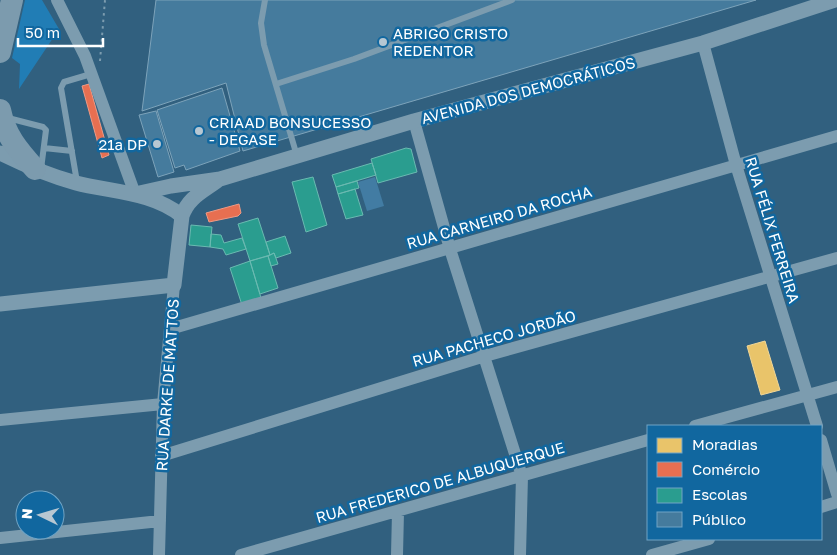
<svg xmlns="http://www.w3.org/2000/svg" width="837" height="555" viewBox="0 0 837 555" font-family="'Golos Text',sans-serif">
<rect width="100%" height="100%" fill="#31607f"/>
<path fill="#217db5" d="M25,0H42L59,29L19,89L20,64L12,58Z"/>
<path fill="#427ca3" d="M375,177L384,206L367,211L358,182Z"/>
<path fill="#e9c46a" stroke="#f0d697" d="M765,341L780,390L761,395L747,346Z"/>
<path fill="#e76f51" stroke="#ee9a85" d="M89,84L109,155L102,158L82,86Z
M239,204L241,213L238,216L209,222L206,213Z"/>
<path fill="#2a9d8f" stroke="#6abab1" d="M406,148L411,149L417,172L378,183L371,159Z
M372,163L376,175L336,187L332,175Z
M313,177L327,225L306,232L292,182Z
M357,181L359,188L338,194L336,187Z
M355,189L363,215L346,219L338,194Z
M258,218L270,255L250,261L238,224Z
M191,225L212,227L210,247L189,245Z
M211,234L221,235L224,243L242,238L246,249L226,255L223,249L210,247Z
M285,236L291,253L276,258L274,253L270,255L266,242Z
M274,253L278,264L271,266L268,256Z
M268,256L278,288L260,294L250,261Z
M250,261L261,298L242,305L230,268Z"/>
<path fill="#457b9d" stroke="#7da3ba" d="M156,0H756L243,151L226,83L142,111Z
M222,88L240,151L186,170L184,165L175,168L157,110Z
M156,111L174,172L158,177L139,115Z"/>
<g fill="none" stroke-linecap="round" stroke-linejoin="round">
<path stroke="#7c9caf" stroke-width="2" stroke-dasharray="2.5 4" stroke-linecap="butt" d="M100,61L105,0"/>
<path stroke="#7c9caf" stroke-width="6" d="M265,0L261,23L264,45L297,156
M276,84L354,59L512,0
M8,118L43,127L46,130L41,169
M44,148L72,151
M77,182L61,88L64,82L91,74"/>
<path stroke="#7c9caf" stroke-width="12" d="M57,0L85,56L135,194
M703,43L736,165L817,426
M414,121L450,249L522,476L520,555
M170,329L837,136
M0,420L163,404
M695,426L837,387
M821,440L837,494
M161,456L485,356L837,258
M821,507L837,502
M0,538L160,521
M159,555L163,404L174,285
M241,555L648,440
M397,555L398,512
M652,555L709,539"/>
<path stroke="#7c9caf" stroke-width="15" d="M0,153C24,165 50,176 76,183C111,192 153,192 182,216
M135,194L171,186L220,179L414,121L703,43L835,0
M0,304L174,285L182,216C188,198 202,192 217,181"/>
<path stroke="#7c9bae" stroke-width="22" d="M0,52L12,0
M0,110C5,135 18,150 35,169"/>
</g>
<g fill="#b7c7d2" stroke="#11679f" stroke-width="2">
<circle cx="383" cy="42" r="5"/>
<circle cx="199" cy="131" r="5"/>
<circle cx="157" cy="144" r="5"/>
</g>
<g text-anchor="middle" dominant-baseline="central" stroke-width="5" stroke-linejoin="round" paint-order="stroke">
<g font-size="15" fill="#fff" stroke="#11679f" text-anchor="start">
<text x="393" y="33">ABRIGO CRISTO<tspan x="393" dy="17">REDENTOR</tspan></text>
<text x="209" y="122">CRIAAD BONSUCESSO<tspan x="209" dy="17">- DEGASE</tspan></text>
<text x="147" y="144" text-anchor="end">21ª DP</text>
</g>
<g font-size="15" fill="#fff" stroke="#11679f">
<text transform="translate(528 90) rotate(-15)">AVENIDA DOS DEMOCRÁTICOS</text>
<text transform="translate(499 217) rotate(-16)">RUA CARNEIRO DA ROCHA</text>
<text transform="translate(773 230) rotate(73)">RUA FÉLIX FERREIRA</text>
<text transform="translate(494 338) rotate(-16)">RUA PACHECO JORDÃO</text>
<text transform="translate(167 385) rotate(-86)">RUA DARKE DE MATTOS</text>
<text transform="translate(440 482) rotate(-16)">RUA FREDERICO DE ALBUQUERQUE</text>
</g>
</g>
<rect x="647" y="425" width="175" height="115" fill="#11679f" stroke="#70a4c5"/>
<rect x="657" y="438" width="25" height="15" fill="#e9c46a" stroke="#70a4c5"/>
<text x="692" y="450" font-size="15" fill="#ffffff">Moradias</text>
<rect x="657" y="462" width="25" height="15" fill="#e76f51" stroke="#70a4c5"/>
<text x="692" y="475" font-size="15" fill="#ffffff">Comércio</text>
<rect x="657" y="488" width="25" height="15" fill="#2a9d8f" stroke="#70a4c5"/>
<text x="692" y="500" font-size="15" fill="#ffffff">Escolas</text>
<rect x="657" y="512" width="25" height="15" fill="#457b9d" stroke="#70a4c5"/>
<text x="692" y="525" font-size="15" fill="#ffffff">Público</text>
<g transform="translate(40 515) rotate(275)"><circle r="24" fill="#11679f" stroke="#70a4c5"/>
<path d="M0-4L9 19L0 12L-9 19Z" fill="#b7c7d2"/>
<text y="-8" font-size="14" font-weight="bold" text-anchor="middle" fill="#ffffff">N</text>
</g>
<path d="M18 38v8h85v-8" fill="none" stroke="#ffffff" stroke-width="2.5"/>
<text x="25" y="38" font-size="15" fill="#ffffff" stroke="#11679f" stroke-width="4" paint-order="stroke">50 m</text>
</svg>
